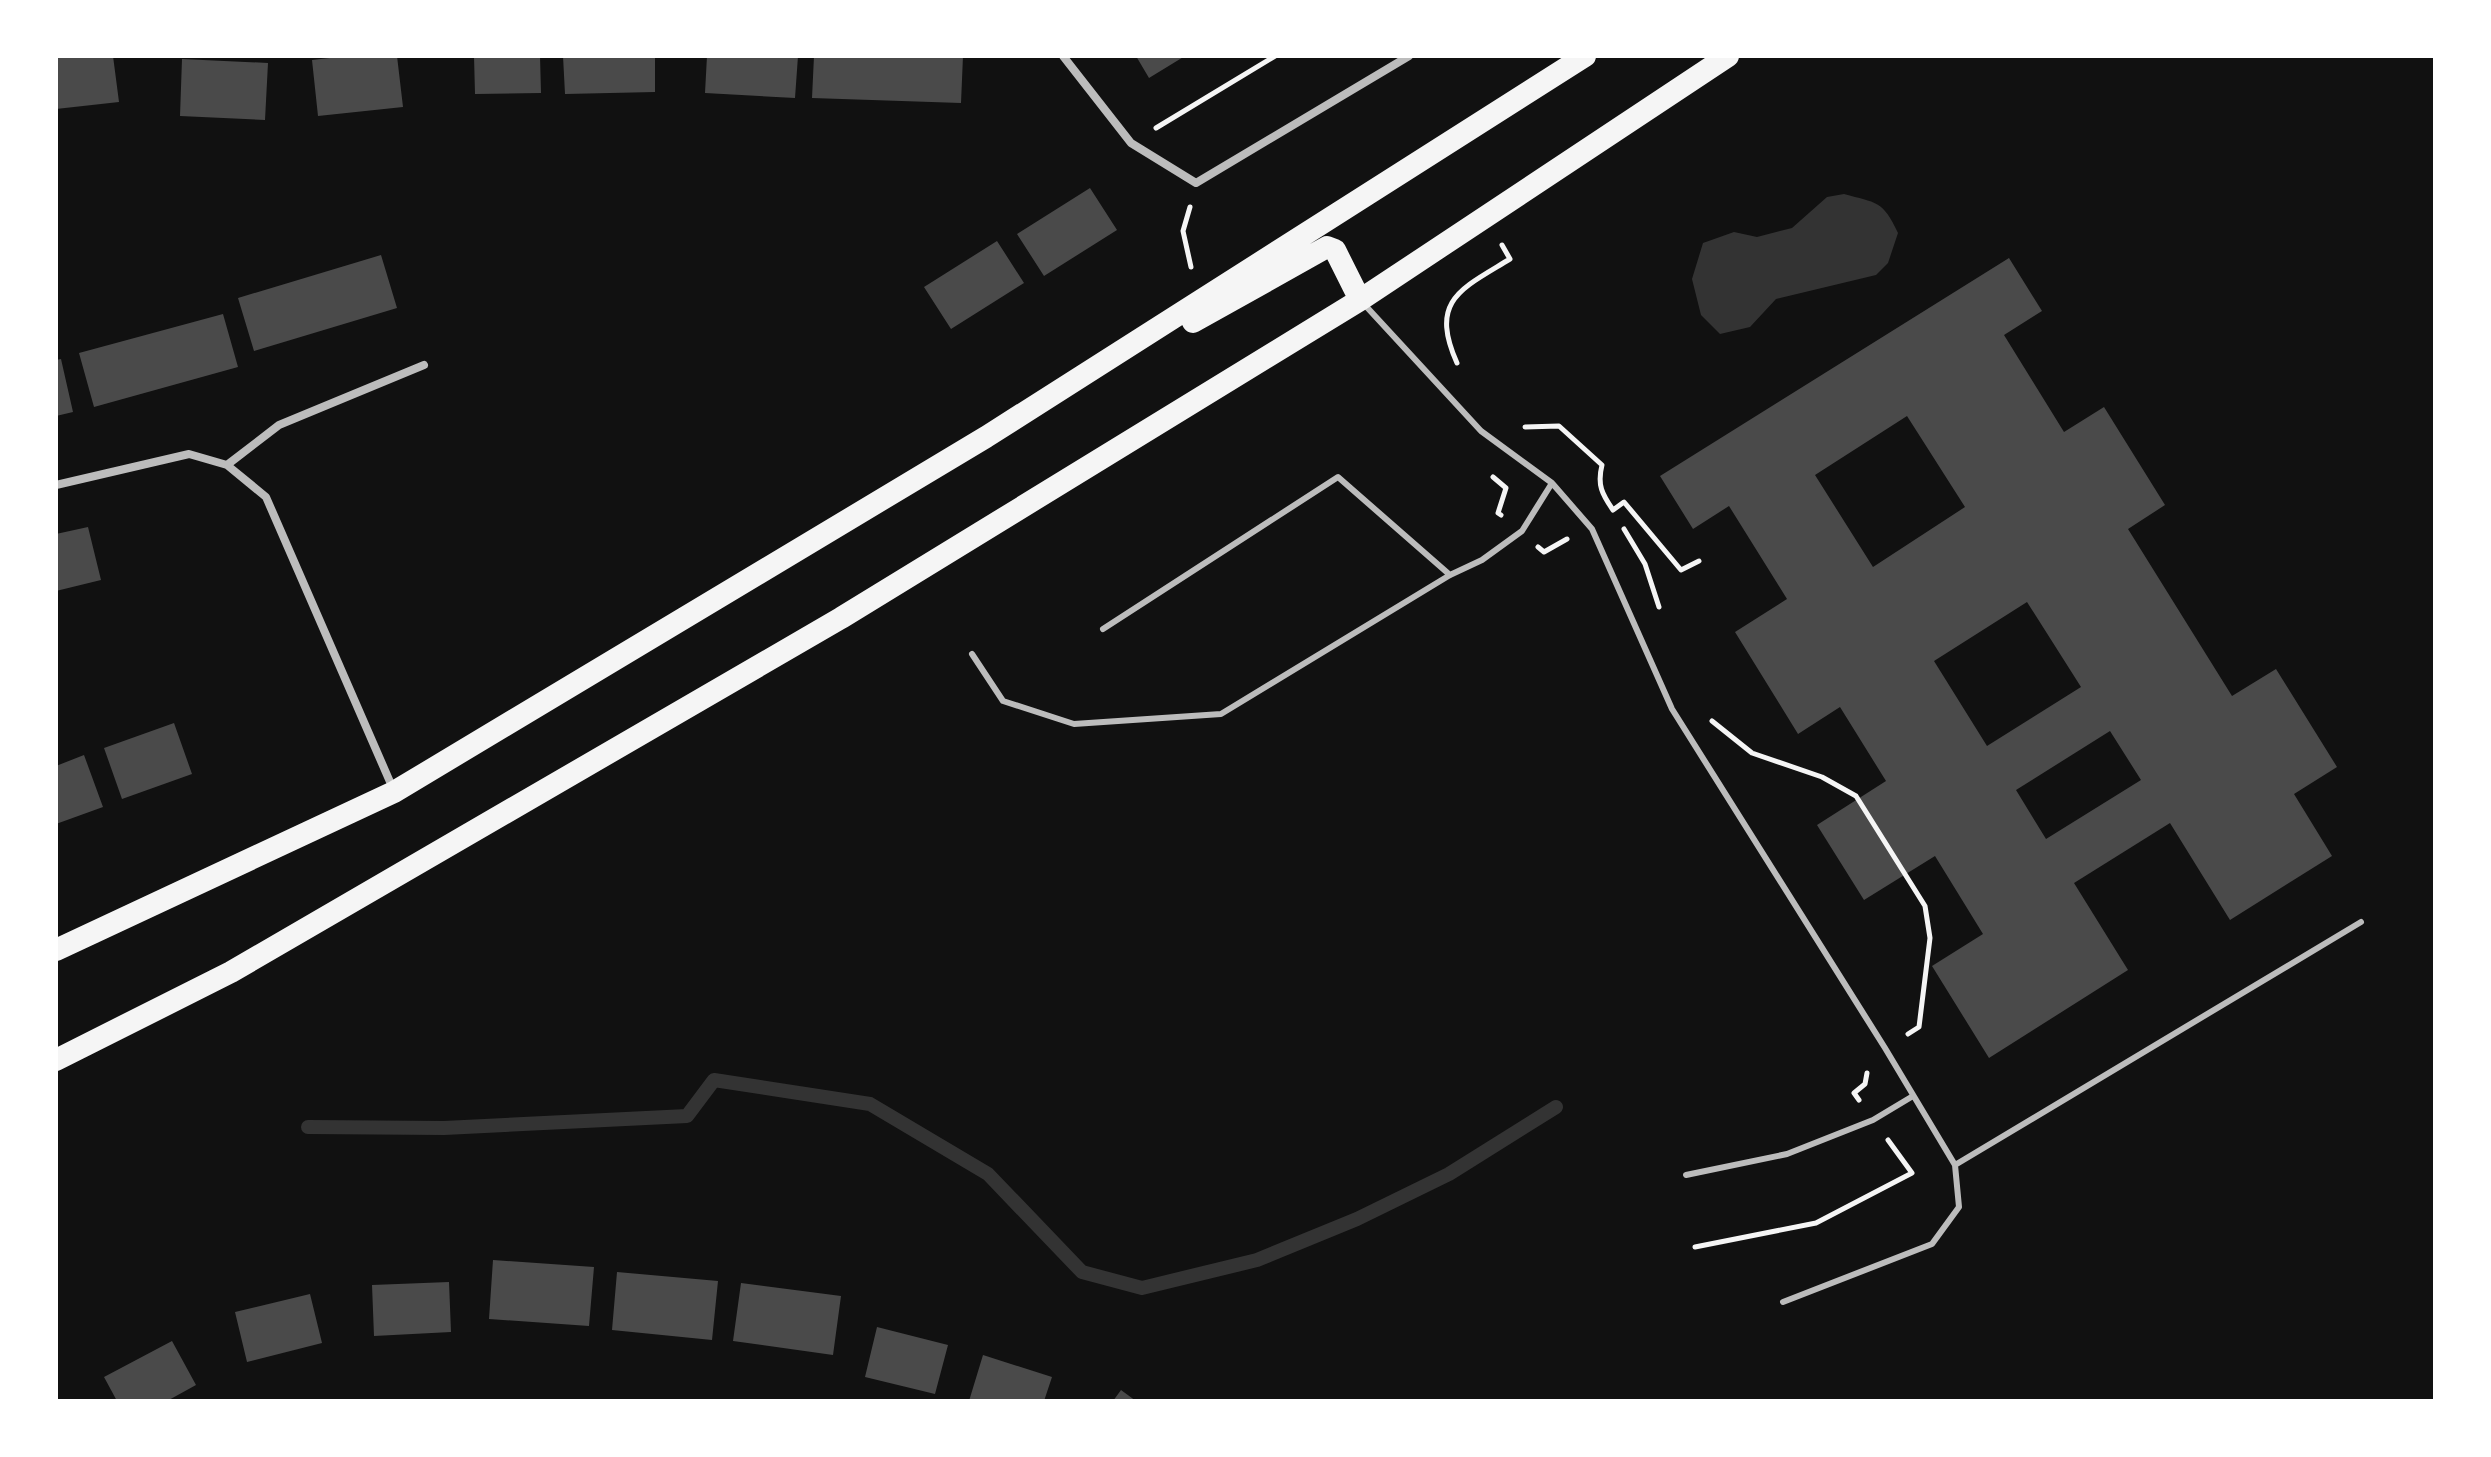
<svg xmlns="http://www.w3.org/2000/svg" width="2491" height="1457" viewBox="0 0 2491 1457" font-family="'PT Sans Narrow',sans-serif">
<rect width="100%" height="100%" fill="#111"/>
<path fill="#333" d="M1844,194C1876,203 1883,200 1898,233L1888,263L1876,275L1776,299L1750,327L1720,334L1701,315L1692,279L1703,243L1734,232L1757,237L1792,228L1827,197Z"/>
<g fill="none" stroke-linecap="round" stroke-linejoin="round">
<path stroke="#333" stroke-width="14" d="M308,1127L444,1128L687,1116L714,1080L870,1104L988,1174L1082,1272L1142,1288L1257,1260L1357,1219L1449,1174L1556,1107"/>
</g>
<path fill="#4a4a4a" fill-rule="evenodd" d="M56,56H113L119,102L56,109Z
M347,56H397L403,107L318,116L312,60Z
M474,56H540L541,93L475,94Z
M563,56H655V92L565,94Z
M707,56H798L795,98L705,93Z
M814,56H963L961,103L812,98Z
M1136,56H1185L1149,78Z
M182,59L268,63L265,120L180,116Z
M1090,188L1117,230L1044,276L1017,234Z
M997,241L1024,283L951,329L924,287Z
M381,255L397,308L254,351L238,298Z
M2009,258L2042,311L2004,335L2064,432L2104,407L2165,505L2128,529L2232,696L2276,669L2337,767L2294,794L2332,856L2230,920L2170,823L2074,883L2128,970L1989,1058L1932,966L1983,934L1935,856L1864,900L1817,825L1886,781L1840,707L1798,734L1735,632L1787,599L1729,506L1693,529L1660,476ZM1907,416L1965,507L1873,567L1815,475ZM2027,602L2081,687L1987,746L1934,661ZM2110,731L2141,780L2046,839L2016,790Z
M223,314L238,367L94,407L79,353Z
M61,359L73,412L56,416V360Z
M88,527L101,580L56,591V534Z
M174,723L192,774L122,799L104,748Z
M84,755L103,807L56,824V766Z
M493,1260L594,1267L589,1326L489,1319Z
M617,1272L718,1281L712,1340L612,1330Z
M449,1282L451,1332L374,1336L372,1285Z
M741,1283L841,1296L833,1355L733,1341Z
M310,1294L322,1343L247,1362L235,1312Z
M877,1327L948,1345L935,1394L865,1377Z
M172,1341L196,1385L167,1401H117L104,1377Z
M983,1355L1052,1377L1044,1401H969Z
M1121,1390L1136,1401H1113Z"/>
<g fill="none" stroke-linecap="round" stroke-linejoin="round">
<path stroke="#f5f5f5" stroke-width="5" d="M1156,128L1275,56
M1190,207L1183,231L1191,267
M1457,363C1429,300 1461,289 1510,259L1502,245
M1525,427L1559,426L1602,465C1597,485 1602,494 1613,510L1624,502L1681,570L1699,561
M1493,477L1506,488L1498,513L1501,515
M1624,529L1645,564L1659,607
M1538,547L1544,552L1567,539
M1712,721L1752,753L1822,777L1856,796L1925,906L1930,938L1919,1027L1908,1034
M1859,1100L1854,1093L1865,1084L1867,1073
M1695,1247L1816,1223L1912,1173L1888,1140"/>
<path stroke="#bcbcbc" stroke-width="6" d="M1363,303L1481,431L1552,483L1592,529L1672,709L1885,1048L1955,1165L1959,1207L1932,1244L1783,1302
M1103,629L1338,477L1450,575
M972,654L1003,701L1074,724L1221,714L1450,575L1482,560L1522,531L1552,483
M1955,1165L2361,922
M1686,1175L1787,1154L1873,1120L1913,1096"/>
<path stroke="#bcbcbc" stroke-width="8" d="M1063,56L1131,143L1196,183L1409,56
M227,465L279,425L424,365
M56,485L189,454L227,465L266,497L394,791"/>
<path stroke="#f5f5f5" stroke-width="22" d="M1193,322L1327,247L1335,250L1360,300
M56,950L394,792L986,437L1585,56
M56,1060L231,972L841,618L1360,300L1728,56"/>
</g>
<rect width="2491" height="1457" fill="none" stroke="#ffffff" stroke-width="116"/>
</svg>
